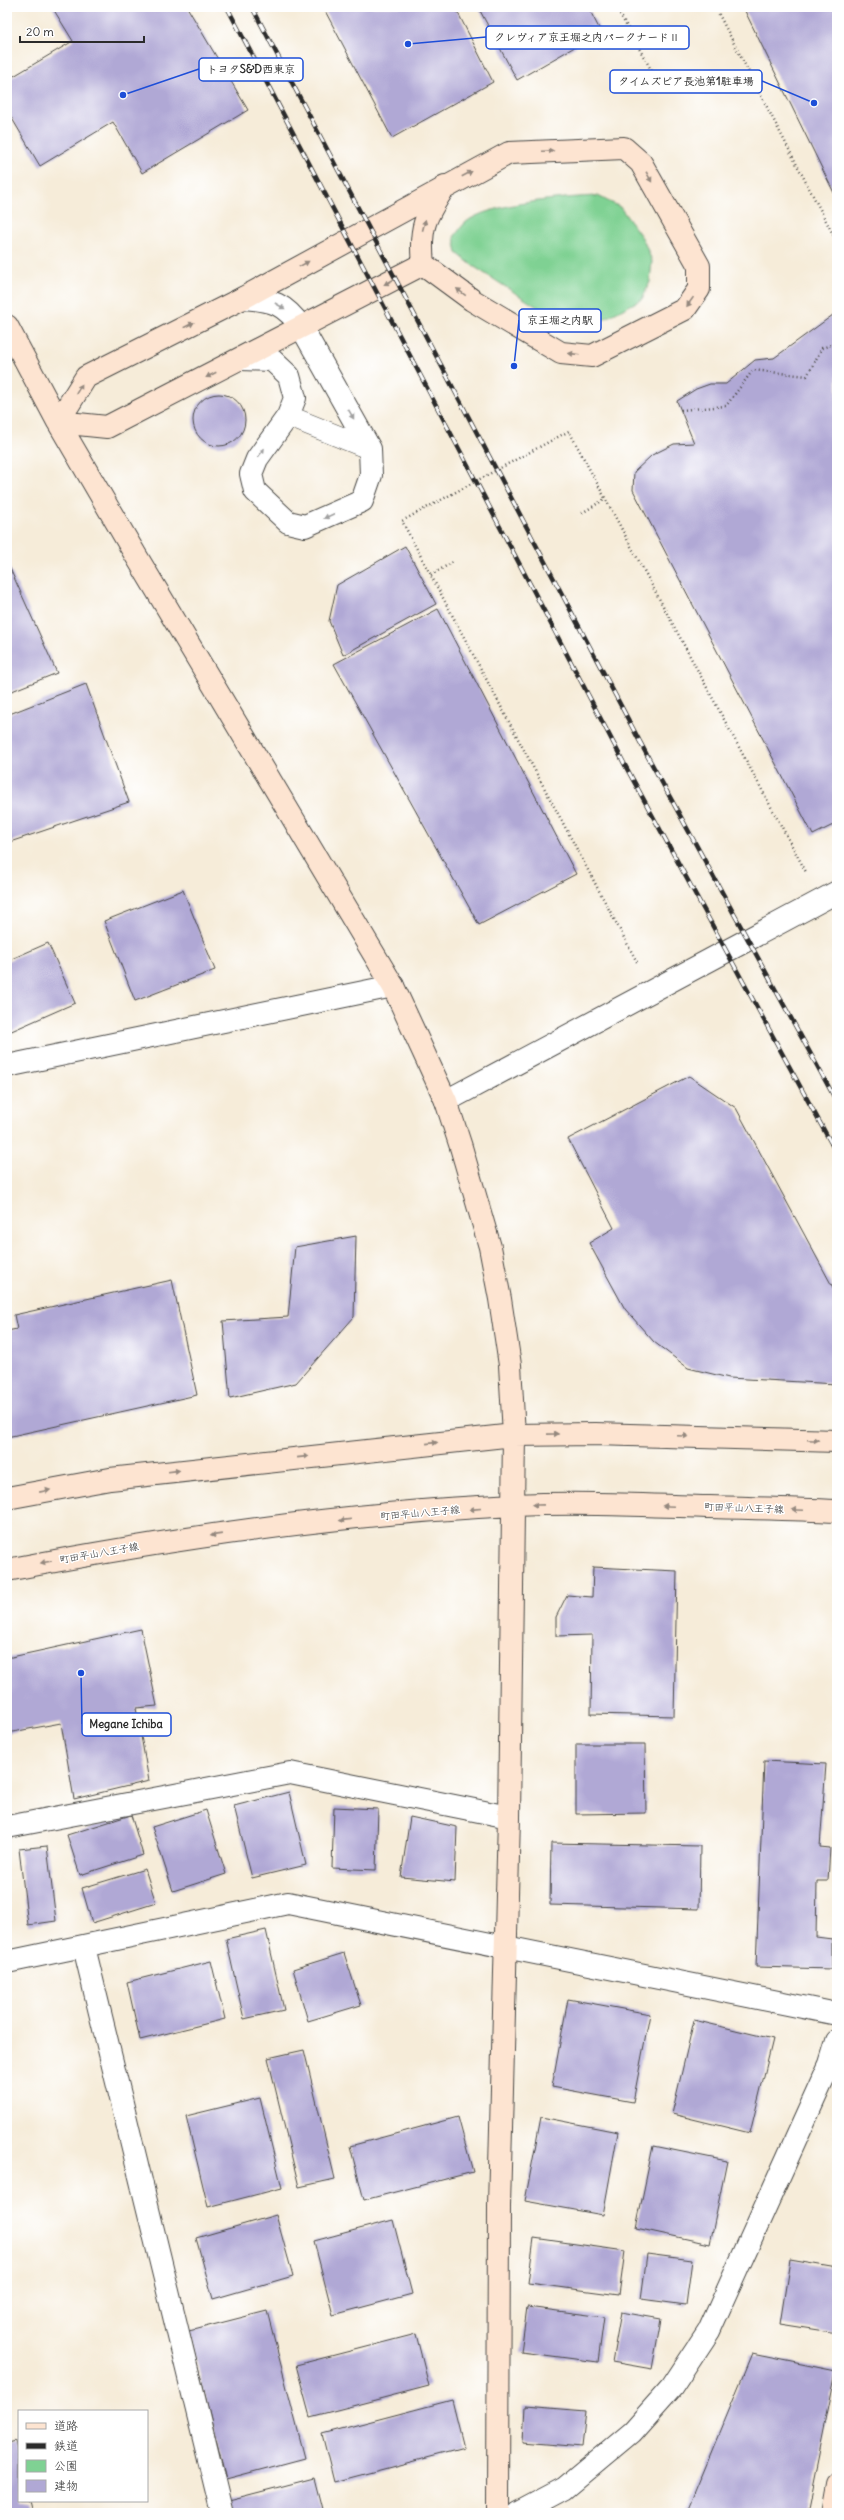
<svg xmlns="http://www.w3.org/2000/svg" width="844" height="2520" viewBox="0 0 844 2520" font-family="Delius,'Klee One',sans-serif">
<rect width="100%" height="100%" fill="#fff"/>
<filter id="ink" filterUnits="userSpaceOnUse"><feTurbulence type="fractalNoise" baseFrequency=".025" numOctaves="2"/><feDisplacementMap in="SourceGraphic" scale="8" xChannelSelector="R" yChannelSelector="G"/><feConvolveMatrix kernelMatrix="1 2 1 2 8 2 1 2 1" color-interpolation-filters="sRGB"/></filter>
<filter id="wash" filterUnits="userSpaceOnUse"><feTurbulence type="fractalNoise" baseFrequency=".012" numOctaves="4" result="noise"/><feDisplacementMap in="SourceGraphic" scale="16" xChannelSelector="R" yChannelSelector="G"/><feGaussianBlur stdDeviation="0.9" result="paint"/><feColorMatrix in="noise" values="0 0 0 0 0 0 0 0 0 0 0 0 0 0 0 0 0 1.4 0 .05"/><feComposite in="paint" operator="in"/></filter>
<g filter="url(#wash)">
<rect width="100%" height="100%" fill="#f6ecd9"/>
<path fill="#7fd193" stroke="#557e5f" d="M598,196L620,207L643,239L652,261L650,282L642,299L604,319L586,324L567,322L548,314L473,266L457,253L454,237C457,233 461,227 465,223C487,203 568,197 598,196Z"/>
<g id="blocks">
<path fill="#b0a8d5" d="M52,7H187L248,110L142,173L113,122L40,166L7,110V80L73,41Z
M323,7H455L493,82L392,138Z
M478,7H588L601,32L517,80Z
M743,7H837V199Z
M837,312V823L813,835L633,490L634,472L652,455L674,444L694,443L677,401L696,389L710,384H726L755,360L774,358Z
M193 420a26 26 0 1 1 52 0a26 26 0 1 1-52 0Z
M405,546L436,604L343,655L329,621L337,585Z
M7,562L57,673L7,693Z
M438,609L576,874L479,925L334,664Z
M86,684L129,802L7,843V715Z
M183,890L215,970L135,1001L104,921Z
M48,943L75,1003L7,1033V961Z
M689,1076L736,1108L837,1295V1384L729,1378L688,1368L654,1342L625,1309L589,1243L614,1228L568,1139Z
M356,1236L354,1317L296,1383L230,1398L223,1321L288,1317L295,1247Z
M172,1280L197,1395L7,1437V1331L17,1329L14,1315Z
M593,1567L677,1571L674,1716L591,1714L592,1635L556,1636V1617L567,1595L592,1597Z
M141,1629L157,1706L136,1708L149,1781L74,1799L61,1723L7,1733V1658Z
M576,1744H645L646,1813L576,1814Z
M764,1761L826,1764L820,1847L830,1848L828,1881H817L816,1937L832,1939V1969L756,1967Z
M289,1792L306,1865L252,1878L234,1806Z
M334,1807L378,1809L376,1870L332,1868Z
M206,1810L226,1874L173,1891L152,1827Z
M131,1815L143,1855L80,1875L67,1835Z
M410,1817L457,1827L455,1882L401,1877Z
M551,1843L700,1846L699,1909L550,1905Z
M47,1846L56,1921L28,1925L19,1849Z
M145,1869L156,1903L92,1923L82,1888Z
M266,1930L284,2010L244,2019L226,1939Z
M344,1953L361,2005L308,2021L293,1969Z
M211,1961L225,2019L140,2040L127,1982Z
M568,1999L650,2014L633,2102L552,2087Z
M694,2020L773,2039L750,2133L672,2114Z
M304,2050L335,2179L299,2187L268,2058Z
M260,2098L282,2188L208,2207L186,2116Z
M458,2117L473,2172L364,2200L350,2146Z
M541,2117L618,2132L603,2215L525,2201Z
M653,2146L727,2161L710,2244L636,2228Z
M276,2215L293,2276L213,2299L196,2238Z
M393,2220L412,2294L333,2315L314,2241Z
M534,2238L625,2251L619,2295L528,2283Z
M647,2254L692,2260L686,2305L641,2299Z
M790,2260L837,2268V2333L780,2324Z
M527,2307L604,2317L598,2362L521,2352Z
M267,2311L305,2458L226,2479L189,2331Z
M621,2312L661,2319L652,2369L612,2362Z
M416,2334L429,2386L310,2417L296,2365Z
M752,2354L836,2371L807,2513H686Z
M452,2400L464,2448L334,2482L322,2434Z
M525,2406L586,2411L582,2447L523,2442Z
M15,2441L19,2459V2501H29L32,2513H7V2443Z
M314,2478L323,2513H233L229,2500Z"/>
</g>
</g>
<g filter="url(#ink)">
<use href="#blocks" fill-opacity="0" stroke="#494845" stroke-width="1"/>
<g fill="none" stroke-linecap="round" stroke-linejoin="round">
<defs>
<path id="lane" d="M288,416L370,449"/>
<path id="street" d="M241,359L272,360L289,376L295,398L288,416L257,459L251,474L255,491L288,522L305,526L362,501L371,475L370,449L302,328C284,303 273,300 243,298
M7,1066L393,986
M446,1101L837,892
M7,1827L290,1773L509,1817
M84,1947L222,2513
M7,1962L288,1903L837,2014
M518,2513L565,2488L632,2432L672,2387L709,2331L830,2064L837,2041"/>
<path id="secondary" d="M7,326L58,422L135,554L393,986L446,1101L461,1147L490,1247L500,1299L510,1365L514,1435L509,1817L499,2206L498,2513
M58,422L86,377L243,298L509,153L624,148L641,163L699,266V289L685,309L592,356L561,353L472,300L423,264C419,227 425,217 445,186
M58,422L107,427L423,264
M7,1498L110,1479L514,1435L595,1434L837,1441
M7,1570C174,1538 344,1513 514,1505C578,1502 643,1505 707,1507C750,1508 794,1509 837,1511
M832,2513L837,2485"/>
</defs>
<use href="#lane" stroke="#494845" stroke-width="22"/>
<use href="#street" stroke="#494845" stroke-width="24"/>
<use href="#secondary" stroke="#494845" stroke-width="24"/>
<path stroke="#494845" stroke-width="2.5" stroke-dasharray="1 3" stroke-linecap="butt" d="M616,7L659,84
M715,7L837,242
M681,410L726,406L753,370L807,376L822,348L837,343
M582,513L605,499
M431,575L453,562
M637,962L402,521L569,431L806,872"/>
<use href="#lane" stroke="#fff" stroke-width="21"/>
<use href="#street" stroke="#fff" stroke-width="22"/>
<use href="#secondary" stroke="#fde4d1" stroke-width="22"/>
<defs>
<path id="rail" d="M227,7L626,767L837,1154
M252,7L648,757L837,1102"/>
</defs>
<use href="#rail" stroke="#2b2b2b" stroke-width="4.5"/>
<use href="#rail" stroke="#fff" stroke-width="3" stroke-dasharray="9" stroke-linecap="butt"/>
</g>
<defs><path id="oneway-solid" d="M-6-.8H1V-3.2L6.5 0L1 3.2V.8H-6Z"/></defs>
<g fill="#94887e">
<use href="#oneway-solid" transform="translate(548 151) rotate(-2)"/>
<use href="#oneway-solid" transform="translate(467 174) rotate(-28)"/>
<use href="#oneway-solid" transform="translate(649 177) rotate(61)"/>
<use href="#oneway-solid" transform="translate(424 225) rotate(-75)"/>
<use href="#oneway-solid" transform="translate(304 264) rotate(-29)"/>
<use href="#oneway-solid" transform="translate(389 282) rotate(152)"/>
<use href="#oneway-solid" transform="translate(461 292) rotate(-143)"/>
<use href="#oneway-solid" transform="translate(690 302) rotate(125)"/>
<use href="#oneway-solid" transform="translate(189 325) rotate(-27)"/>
<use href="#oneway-solid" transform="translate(574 354) rotate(-173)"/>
<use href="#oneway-solid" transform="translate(211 375) rotate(153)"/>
<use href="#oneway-solid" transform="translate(79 389) rotate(-58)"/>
<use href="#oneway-solid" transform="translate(553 1434) rotate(-1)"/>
<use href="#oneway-solid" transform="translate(683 1436) rotate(2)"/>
<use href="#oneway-solid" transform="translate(813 1440) rotate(2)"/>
<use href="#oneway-solid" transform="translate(432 1443) rotate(-6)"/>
<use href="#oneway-solid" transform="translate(303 1457) rotate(-6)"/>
<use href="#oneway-solid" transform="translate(174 1471) rotate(-7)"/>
<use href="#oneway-solid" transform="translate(45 1491) rotate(-11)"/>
<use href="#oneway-solid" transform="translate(538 1505) rotate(179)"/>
<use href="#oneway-solid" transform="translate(668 1506) rotate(-178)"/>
<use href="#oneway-solid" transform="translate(475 1509) rotate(175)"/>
<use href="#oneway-solid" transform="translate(798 1510) rotate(-178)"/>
<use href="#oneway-solid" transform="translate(345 1520) rotate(174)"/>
<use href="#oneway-solid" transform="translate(216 1535) rotate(172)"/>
<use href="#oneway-solid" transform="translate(46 1562) rotate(169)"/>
</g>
<g fill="#a0a0a0">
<use href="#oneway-solid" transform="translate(280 306) rotate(30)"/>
<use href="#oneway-solid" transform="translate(351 414) rotate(60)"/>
<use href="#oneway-solid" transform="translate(261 453) rotate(-54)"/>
<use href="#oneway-solid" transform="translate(329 516) rotate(156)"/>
</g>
</g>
<g text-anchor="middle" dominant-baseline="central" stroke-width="3" stroke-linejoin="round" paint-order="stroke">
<g font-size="10" fill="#2b2b2b" stroke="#fff">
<text transform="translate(744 1508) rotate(2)">町田平山八王子線</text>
<text transform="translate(420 1513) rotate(-5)">町田平山八王子線</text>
<text transform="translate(99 1553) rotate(-10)">町田平山八王子線</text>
</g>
</g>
<path fill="none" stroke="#1d4ed8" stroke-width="1.5" d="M408 44L486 37M123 95L199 69M814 103L762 81M514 366L519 320M81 1673L82 1724"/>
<g fill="#1d4ed8" stroke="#fff" stroke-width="1.5">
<circle cx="408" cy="44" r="4"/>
<circle cx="123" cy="95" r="4"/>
<circle cx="814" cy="103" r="4"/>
<circle cx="514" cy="366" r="4"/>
<circle cx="81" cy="1673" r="4"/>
</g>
<g fill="#fff" stroke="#1d4ed8" stroke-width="1.5">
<rect x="486" y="26" width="203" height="23" rx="4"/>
<rect x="199" y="58" width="104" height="23" rx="4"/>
<rect x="610" y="70" width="152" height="23" rx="4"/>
<rect x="519" y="309" width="82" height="23" rx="4"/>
<rect x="82" y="1713" width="89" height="23" rx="4"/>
</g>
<g font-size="11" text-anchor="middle" font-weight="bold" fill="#2b2b2b">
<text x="587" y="41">クレヴィア京王堀之内パークナードⅡ</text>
<text x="251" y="73">トヨタS&amp;D西東京</text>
<text x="686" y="85">タイムズピア長池第1駐車場</text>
<text x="560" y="324">京王堀之内駅</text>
<text x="126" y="1728">Megane Ichiba</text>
</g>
<rect width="844" height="2520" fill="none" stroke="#fff" stroke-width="24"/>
<rect x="18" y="2410" width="130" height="92" fill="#ffffff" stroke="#aaaaaa"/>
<rect x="26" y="2423" width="20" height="6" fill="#fde4d1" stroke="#aaaaaa"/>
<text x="54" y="2430" font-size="12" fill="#2b2b2b">道路</text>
<rect x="26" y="2443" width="20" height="6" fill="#2b2b2b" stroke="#aaaaaa"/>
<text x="54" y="2450" font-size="12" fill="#2b2b2b">鉄道</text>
<rect x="26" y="2460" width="20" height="12" fill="#7fd193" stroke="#aaaaaa"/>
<text x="54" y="2470" font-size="12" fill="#2b2b2b">公園</text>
<rect x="26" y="2480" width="20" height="12" fill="#b0a8d5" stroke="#aaaaaa"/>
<text x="54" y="2490" font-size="12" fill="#2b2b2b">建物</text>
<path d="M20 36v6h124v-6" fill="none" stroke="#2b2b2b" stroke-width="2"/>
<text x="26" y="36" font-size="12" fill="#2b2b2b" stroke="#ffffff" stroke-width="3" paint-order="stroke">20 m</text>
</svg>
